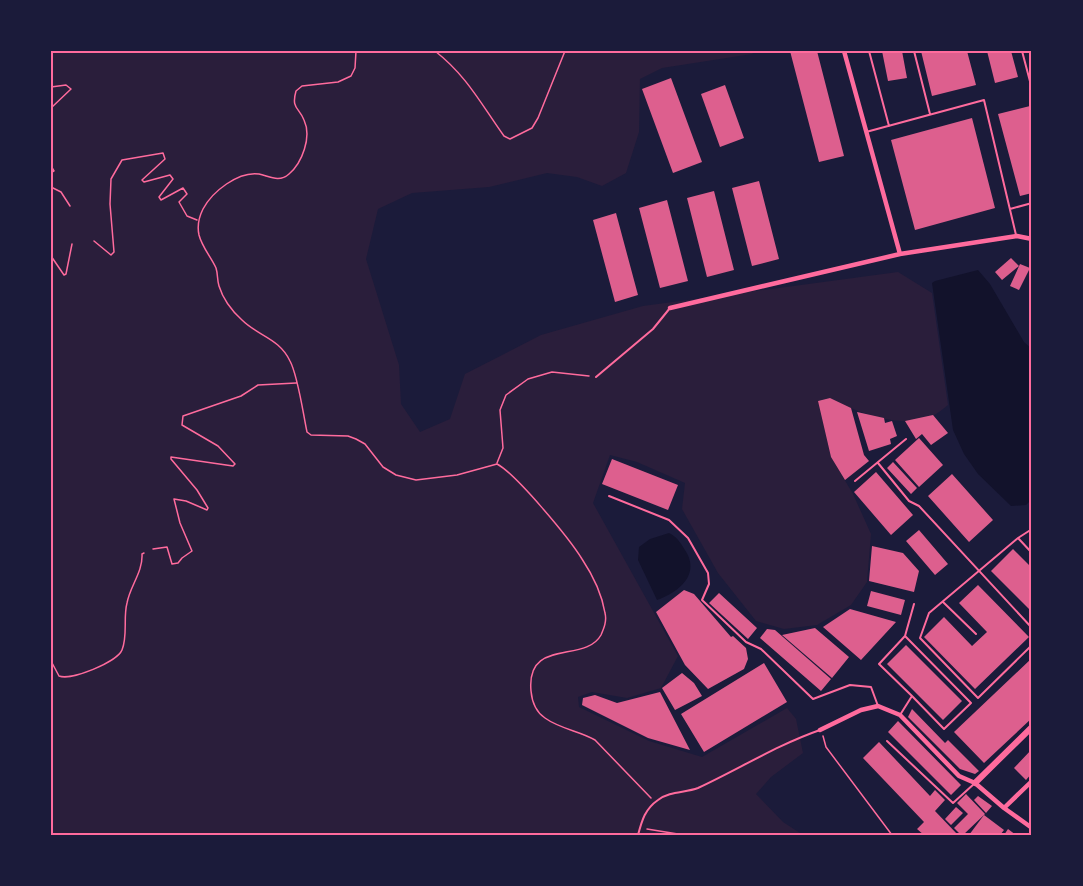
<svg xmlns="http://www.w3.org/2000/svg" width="1083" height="886" viewBox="0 0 1083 886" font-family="'Archivo Narrow',sans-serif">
<rect width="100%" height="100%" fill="#1b1b3a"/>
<path fill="#2a1e3b" d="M51,51H755L752,54L662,68L640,79L639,132L626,173L602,186L577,177L547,173L489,187L412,193L378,209L366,259L399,365L401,404L420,432L450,419L465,374L541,335L643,306L898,272L932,293L948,405C943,409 938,413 933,416C898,429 861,414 830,398L818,401L831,457L853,494L871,534L867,582L851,605L817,625L784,629L756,621L718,573L682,509L685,483L637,462L610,455L593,503L678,656L661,688L627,698L592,692L578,697L579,707L649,741L702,757L787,708L796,719L803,753L771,777L756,794L783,822L803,835H51Z"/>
<path fill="#12122b" d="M978,270L990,284L1024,342L1032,349V499L1026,505L1011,506L978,474L964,454L953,430L932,283L935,281Z
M669,533C677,537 680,542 685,550C701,574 679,592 657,600L638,560L639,547L650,539Z"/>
<path fill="#dd5f8e" d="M790,51H817L844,156L819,162Z
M882,51H902L907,78L888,81Z
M921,51H967L976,85L932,96Z
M987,51H1011L1018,77L995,83Z
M671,78L702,162L673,173L642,89Z
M725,85L744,138L720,147L701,94Z
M1030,106L1032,112V193L1020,196L998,114Z
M972,118L995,208L915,230L891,140Z
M759,181L779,259L752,266L732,188Z
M714,191L734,270L707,277L687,198Z
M667,200L688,281L660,288L639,208Z
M616,213L638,295L615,302L593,220Z
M1011,258L1019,266L1002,280L995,272Z
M1020,264L1030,268L1019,290L1010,286Z
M830,398L851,408L864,455L869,461L845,480L831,457L818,401Z
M857,412L884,418L885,423L892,421L897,436L890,439L891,444L869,451Z
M933,415L948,433L931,445L922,434L916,439L905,421Z
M919,438L943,465L919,487L895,460Z
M612,459L678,485L668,510L602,484Z
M893,462L917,488L911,494L887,468Z
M876,472L913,515L891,535L854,492Z
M952,474L993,520L969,542L928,496Z
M919,530L948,564L935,575L906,541Z
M872,546L903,553L919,571L914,592L869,581Z
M1013,549L1032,568V612L991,571Z
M978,585L1029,637L975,689L924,637L944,617L972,646L987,632L959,603Z
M684,590L694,594L731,637L733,636L746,648L748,659L744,669L708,689L685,665L656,612Z
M871,591L905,600L901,615L867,606Z
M719,593L757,628L748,639L709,603Z
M850,609L896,622L861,660L823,627Z
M815,628L849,657L832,678L782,635Z
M767,629L775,630L831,679L821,691L760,638Z
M906,645L962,701L943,720L887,664Z
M1032,658V718L984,763L954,732Z
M764,663L787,702L704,752L681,714Z
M682,673L694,683L702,696L675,710L662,688Z
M660,692L690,750L648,738L582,705L583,698L595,695L617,703Z
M912,709L945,743L948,740L979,771L975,774L960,769L908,717Z
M898,721L961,785L951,795L888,732Z
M879,742L930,796L935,790L945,800L935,811L958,835H924L917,829L924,822L863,758Z
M1032,749V773L1026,780L1014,768Z
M966,794L985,814L963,835H961L954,828L968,814L957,803Z
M978,796L992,806L986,813L974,800Z
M956,807L963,813L951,825L945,819Z
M984,815L1004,830L1000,835H969Z
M1008,829L1016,835H1004Z"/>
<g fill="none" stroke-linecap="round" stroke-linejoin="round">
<path stroke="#ff6b9d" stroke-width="1.5" d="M356,51L355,68L351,76L338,82L302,86L296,91C291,109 299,107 304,120C312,137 302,163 289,174C279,183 269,176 259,174C238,171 212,192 203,209C199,217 197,226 199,235C202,247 211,257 216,268C218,274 217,280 219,286C223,299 232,311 242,320C258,336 279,338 290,361C298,376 303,413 307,432L311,435L348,436L356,439L365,444L383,467L396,475L416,480L457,475L497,464C516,474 569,538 582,559C592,574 602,595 605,613C607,621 604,628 601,635C585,664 526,637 531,691C532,702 536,712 545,718C560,729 580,731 595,740L651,798
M435,51C467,76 481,104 504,136L510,139L532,128L538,118L565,51
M51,87L66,85L71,89L51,108
M51,166L54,171L51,173
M51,187L61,192L70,206
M94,241L111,255L114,252L110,204L111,179L122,160L163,153L165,159L142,180L144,182L170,175L173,179L159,197L161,200L183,188L187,194L179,202L187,216L197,220
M51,256L64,275L66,274L72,244
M497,463L503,448L500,410L506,395L528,379L552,372L589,376
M153,549L167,547L172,564L178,563L182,558L192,551L180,523L174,499L186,501L207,510L208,508L197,490L171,459V457L233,466L235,464L218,446L182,425L183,416L241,396L258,385L296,383
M51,661L59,676C71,681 117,662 122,650C128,635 123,618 127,603C130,586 143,572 142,554L144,553
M823,736L826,747L892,835
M647,829L684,835"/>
<path stroke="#ff6b9d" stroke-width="2" d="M869,51L889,126
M914,51L930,114
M1022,51L1032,89
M866,132L984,100L1016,235
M1010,209L1032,203
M596,377L653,329L670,308
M878,463L909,501L919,506L1032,628
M855,481L906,439
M609,496L669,520L688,538L708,573L709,584L702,600L746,642L761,649L813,699L850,685L871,687L878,706
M1032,529L1018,538L929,613L920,638L978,698L1032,645
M1018,538L1032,553
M943,602L976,634
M905,636L914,604
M900,715L912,696L944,729L971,703L905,636L879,664L912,696
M887,741L953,803L975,783
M638,835C642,820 645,809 658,800C670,791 685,793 698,788C739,769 777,745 820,730"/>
<path stroke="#ff6b9d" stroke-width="4.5" d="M844,51L900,254L1017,236L1032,239
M670,308L900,254
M820,730L861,710L878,706L900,715L959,776L975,783L1004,808L1032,828
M1004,808L1032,781"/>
<path stroke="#ff6b9d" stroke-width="6" d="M975,783L1032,727"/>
</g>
<rect width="1083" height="886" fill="none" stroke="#1b1b3a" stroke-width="105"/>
<rect x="52" y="52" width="978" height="782" fill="none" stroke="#ff6b9d" stroke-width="2"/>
</svg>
